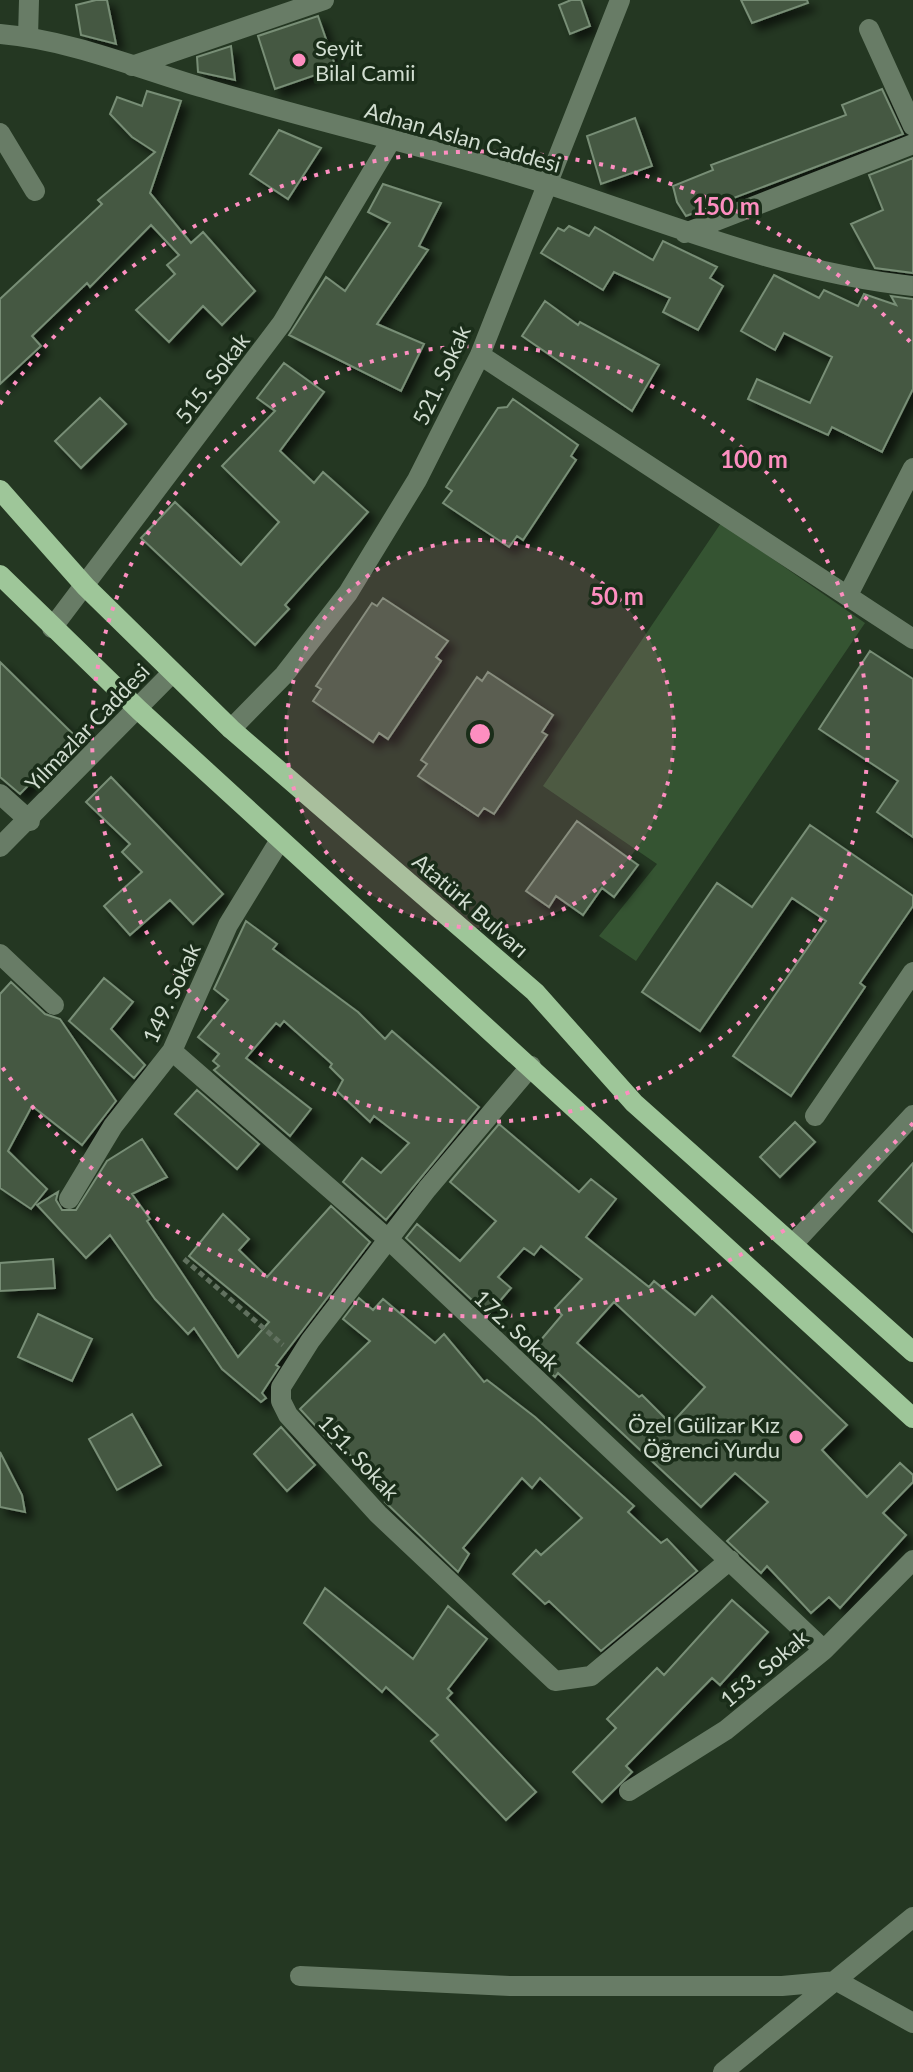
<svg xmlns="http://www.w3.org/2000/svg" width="913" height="2072" viewBox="0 0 913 2072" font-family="Lato,sans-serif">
<defs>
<filter id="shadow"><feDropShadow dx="7" dy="7" stdDeviation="4" flood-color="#0009"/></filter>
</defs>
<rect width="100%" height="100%" fill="#243722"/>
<path fill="#355432" d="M721,523L865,623L636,961L599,936L657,864L543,786Z"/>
<path fill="#455943" stroke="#788e76" stroke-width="2" fill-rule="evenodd" filter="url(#shadow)" d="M96,0H107L116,44L81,35L76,5Z
M571,0H581L590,26L570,34L559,5Z
M741,0H807L808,3L752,23Z
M318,16L336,68L275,89L258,36Z
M231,46L235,80L198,72L197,57Z
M882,89L903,134L686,216L677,202L673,186L713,170L711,165L846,115L842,105Z
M147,91L181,101L150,193L191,243L203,232L255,291L222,325L203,306L169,342L136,310L175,274L167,265L179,255L151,225L90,287L87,283L32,336L41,346L0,384V299L102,204L98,200L155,152L132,137L110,114L117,97L142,106Z
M635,118L652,166L601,184L587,136Z
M279,130L321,148L288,199L250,174Z
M913,158V273L875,268L851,224L883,210L869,175Z
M383,184L441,203L419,246L428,250L377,324L424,344L401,391L289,335L326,277L345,291L390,223L368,212Z
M569,226L589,236L595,227L653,260L663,241L717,267L710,278L723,286L698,330L663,312L670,298L614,272L603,290L541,253L558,228L564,231Z
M774,275L819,298L824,290L858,306L864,294L896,305L891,296L913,299V389L882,452L832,427L828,435L748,399L757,379L810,403L832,357L784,333L775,350L741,331Z
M545,301L578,325L580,322L659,365L632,411L522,336Z
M284,363L324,392L280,451L314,483L323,472L368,512L285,605L289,609L255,645L141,538L175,502L241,565L279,522L222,466L275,411L257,398Z
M100,398L126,424L81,468L55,441Z
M513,399L578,445L571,456L576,460L523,540L517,536L509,547L443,503L452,491L446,487L498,408L507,407Z
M383,598L448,641L436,657L441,661L388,739L379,733L373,742L313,701L321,689L316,686L372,603L377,606Z
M870,651L913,679V837L877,812L898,781L819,729Z
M0,662L76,737L20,794L0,777Z
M488,672L553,715L542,732L547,735L494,814L484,808L478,816L418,776L427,764L421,760L477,677L482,681Z
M111,777L223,894L193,924L170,900L130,935L104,906L142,872L122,852L130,844L86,802Z
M577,821L638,865L614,897L602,888L583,915L556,896L549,907L526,891Z
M810,825L913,896V906L860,983L865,987L791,1096L733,1056L826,921L792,898L700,1031L642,992L717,883L752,907Z
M246,921L277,944L273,949L358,1012L385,1039L392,1031L479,1107L386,1220L343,1182L362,1158L381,1173L409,1143L374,1116L370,1122L337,1091L343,1080L330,1067L332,1064L284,1021L280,1026L276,1023L246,1058L311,1109L290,1136L214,1070L219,1066L213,1061L219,1054L198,1037L228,1000L214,989Z
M104,978L133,1002L111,1029L145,1065L134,1078L69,1021Z
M11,982L45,1014L60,1019L116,1101L82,1145L32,1106L8,1151L47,1189L31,1209L0,1188V994Z
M197,1090L259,1144L237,1169L175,1114Z
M795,1122L815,1142L780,1177L760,1157Z
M499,1124L579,1192L591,1179L616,1199L586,1237L649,1287L654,1281L695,1315L712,1296L847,1425L822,1450L867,1497L900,1463L913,1475V1482L883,1513L906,1535L840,1608L829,1597L811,1613L767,1566L761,1573L727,1541L768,1502L735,1473L701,1507L558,1373L555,1377L529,1354L562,1315L555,1308L582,1279L541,1246L534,1255L524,1248L498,1277L511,1288L488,1315L406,1238L417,1224L460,1261L496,1221L450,1182ZM614,1302L705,1387L671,1424L642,1395L639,1397L577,1343Z
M142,1139L167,1177L132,1194L150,1219L147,1221L238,1357L269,1322L189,1256L223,1214L249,1239L239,1250L267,1277L331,1206L370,1242L276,1365L279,1367L262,1393L266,1398L261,1402L222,1369L194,1328L188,1334L155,1299L110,1235L86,1258L37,1205L58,1192L56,1200L62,1210H76L107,1161Z
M913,1163V1232L879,1201Z
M53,1259L55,1288L0,1291V1263Z
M359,1298L373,1310L383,1299L435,1343L444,1334L484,1382L487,1380L535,1417L634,1506L628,1512L661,1543L667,1539L697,1571L601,1651L549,1601L545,1604L513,1574L536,1550L541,1555L582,1518L540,1478L532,1488L522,1478L463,1548L469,1554L458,1572L385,1502L391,1496L339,1444L335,1447L300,1409L370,1341L343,1319Z
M38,1314L92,1339L72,1381L18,1357Z
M132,1414L161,1465L117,1490L89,1439Z
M281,1427L315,1465L287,1491L254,1454Z
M0,1452L22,1495L25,1512L0,1507Z
M325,1588L413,1659L448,1606L487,1639L448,1689L452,1693L447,1698L536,1792L506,1820L431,1741L438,1735L386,1687L382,1692L304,1623Z
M732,1600L768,1632L720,1685L712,1678L626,1766L632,1772L602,1802L573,1772L616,1728L607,1719L657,1668L664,1675Z"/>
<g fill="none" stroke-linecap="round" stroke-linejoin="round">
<path stroke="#61715f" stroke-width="5" stroke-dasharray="6 4" stroke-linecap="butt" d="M184,1259L283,1345"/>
<path stroke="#687c66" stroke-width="20" d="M869,29L913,126
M0,34C70,40 137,68 204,88C317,122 434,148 547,184C667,223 786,273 913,286
M28,37L29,0
M132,66L324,0
M0,133L35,191
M685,233L913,144
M480,355L913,639
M848,595L913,468
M52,628L282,323L390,142
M231,729L284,675L348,593L417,480L480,355L620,0
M0,794L30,821
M0,847L172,673
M0,954L54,1005
M172,1051L389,1240L824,1650
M531,1066L427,1189L310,1341L281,1387V1401L288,1415L378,1514L555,1681L591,1676L730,1560
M815,1116L913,972
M69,1199L113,1126L172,1051L228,925L280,840
M794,1243L913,1115
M629,1791L726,1730L824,1650L913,1560
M300,1976L510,1986H782L837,1981L913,2023
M723,2072L913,1917"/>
<path stroke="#9ec699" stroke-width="20" d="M0,490L86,587L231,729L535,992L634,1103L913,1352
M0,575L139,710L913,1418"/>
</g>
<circle cx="480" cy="734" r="194" fill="#fd8ec0" fill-opacity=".12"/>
<g fill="none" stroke="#fd8ec0" stroke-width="4" stroke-dasharray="4 8">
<circle cx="480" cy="734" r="194"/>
<circle cx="480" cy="734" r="388"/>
<path d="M913 1123A582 582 0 0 1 0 1064M0 404A582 582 0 0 1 913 345"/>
</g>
<g fill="#fd8ec0" stroke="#1a2d19" stroke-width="3">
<circle cx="299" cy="60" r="8"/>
<circle cx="796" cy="1437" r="8"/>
</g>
<g text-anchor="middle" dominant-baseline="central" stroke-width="7" stroke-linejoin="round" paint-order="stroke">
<g font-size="22" fill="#d1ddd0" stroke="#1a2d19" text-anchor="start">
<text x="315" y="47">Seyit<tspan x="315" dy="25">Bilal Camii</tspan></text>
<text x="780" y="1424" text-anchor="end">Özel Gülizar Kız<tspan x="780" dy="25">Öğrenci Yurdu</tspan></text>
</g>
<g font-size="22" fill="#d1ddd0" stroke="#1a2d19">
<text transform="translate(463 137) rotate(16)">Adnan Aslan Caddesi</text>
<text transform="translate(441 375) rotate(-65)">521. Sokak</text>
<text transform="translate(212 378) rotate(-53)">515. Sokak</text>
<text transform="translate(87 727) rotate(-46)">Yılmazlar Caddesi</text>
<text transform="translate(471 905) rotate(41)">Atatürk Bulvarı</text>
<text transform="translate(171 993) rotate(-65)">149. Sokak</text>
<text transform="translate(517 1330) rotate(43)">172. Sokak</text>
<text transform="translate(359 1457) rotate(47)">151. Sokak</text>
<text transform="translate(764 1668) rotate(-40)">153. Sokak</text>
</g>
</g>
<circle cx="480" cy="734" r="12" fill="#fd8ec0" stroke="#1a2d19" stroke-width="4"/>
<g font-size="24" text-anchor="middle" font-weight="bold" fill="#fd8ec0" stroke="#1a2d19" stroke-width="7" stroke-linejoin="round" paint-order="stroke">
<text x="726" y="215">150 m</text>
<text x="754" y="468">100 m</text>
<text x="617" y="605">50 m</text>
</g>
</svg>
